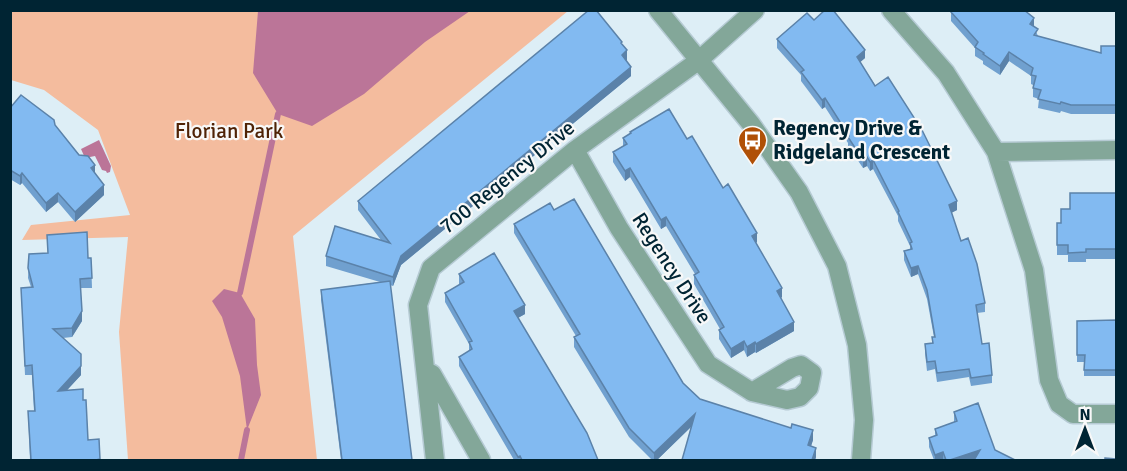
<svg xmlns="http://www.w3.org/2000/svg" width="1127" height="471" viewBox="0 0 1127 471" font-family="Signika,sans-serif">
<rect width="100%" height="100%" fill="#ddeef6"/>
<path fill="#f4bc9e" d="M10,11H568L293,236L317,460H128L119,332L128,237L22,240L31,225L130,215L98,130L44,90L11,80Z"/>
<path fill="#bb7598" d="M258,11V10L470,11L425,42L364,94L312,126L278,114L253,73Z
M99,140L111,166L110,172L107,173L106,171L102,170L95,156L85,158L81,149Z
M224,289L240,293L255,319L257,365L261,395L247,430L240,376L222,317L212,301Z"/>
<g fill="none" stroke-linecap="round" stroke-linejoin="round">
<path stroke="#bb7598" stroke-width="6" d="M240,293L278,114
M241,460L247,430"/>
<defs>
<path id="minor" d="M658,10L751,124L799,192L837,266L857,345L864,420L861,460
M891,10L946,73L996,152L1034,270L1049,380L1059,404L1073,414H1116
M575,150L619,228L708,364L752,392L787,400L800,397L809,388L812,373L801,365L792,368L752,392
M996,152L1116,150
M428,372L432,374L481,460
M435,460L418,305L431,268L575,150L698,61L755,10"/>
</defs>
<use href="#minor" stroke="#b5cad3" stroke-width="21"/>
<use href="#minor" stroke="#83a799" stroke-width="18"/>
</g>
<path fill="#70a0cf" d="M952,10H1024L1034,27L1038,36L1101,53L1116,46V114H1071L1061,111L1060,113L1038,108L1039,99L1033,97V85L1031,84V76L1009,61L1000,75L983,64V61L975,56V48L951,21V12Z
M814,20L865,58L860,62L957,210L951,213L961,241L985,303V312L977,313L982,344L992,375V383L971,386L969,377L937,382L935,369L927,371L925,353V344L932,343V337H934L927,299L918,274L911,277L904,260V251L910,249V246L898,221V216L873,169L870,171L867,166L863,168L848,146V143L825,107L822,109L801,81V75L777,48V39Z
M622,45L631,76L401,265L393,286L390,285L412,460H341L321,300V290L380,282L326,266V256L381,240L358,210V201Z
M10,108L55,125L95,174L104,195L75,222L58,202L46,212L22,183L20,185L10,179Z
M630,132L687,139L757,242L756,243L782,297L781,298L794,331L756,353L755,352L747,357L744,350L731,358L719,339V330L720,329L694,284V275L695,274L666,226L661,229L630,177L625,181L613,162V152L623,146V138L630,134Z
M1116,193V259H1086V262H1068V255H1057V223H1061L1070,209Z
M554,210L683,383L700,399L813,440L811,446L816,457L815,460H682L691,427L657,460H652L629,437L574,347V337L576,336L514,233V224Z
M47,235L88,258H91L92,288H80L82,321L72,337L63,338L81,375L67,390L83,400L88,440L99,439L100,460H30L28,411H34L32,375H25L21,288L31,287L28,278L29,254L48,253Z
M459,274L525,314L518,318L598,460H514L459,366V357L469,351V344L445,302V293L459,285Z
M1116,320V376H1084V362H1077V321Z
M954,412L995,450L1015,460H934L929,447V438L935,436V429L954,422Z"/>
<path fill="#5b82a9" d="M1034,18V27L1030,24Z
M627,50V60L622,65V55Z
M865,50V58L857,65V57Z
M1009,52V61L1000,75V66Z
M631,67V76L401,265L393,286V277L401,256Z
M825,98V107L822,109V100Z
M867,157V166L863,168V160Z
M873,160V169L870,171V162Z
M95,165V174L91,168Z
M630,168V177L625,181V171Z
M22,173V183L20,185V176Z
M104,185V195L75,222V212Z
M58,193V202L46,212V203Z
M957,201V210L949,214V205Z
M666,217V226L661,229V220Z
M757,233V242L752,245V236Z
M918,266V274L911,277V268Z
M782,288V297L777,300V291Z
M525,305V314L514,320V311Z
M82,311V321L72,337V328Z
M794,322V331L756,353V344Z
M744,341V350L731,358V349Z
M755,342V352L747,357V347Z
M81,366V375L58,400V391Z
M695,414V423L657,460H654V453Z
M813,430V440L808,455V445Z
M816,448V457L815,460H812Z
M980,450L977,460H950Z
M943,452V460H935V455Z"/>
<path fill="#82baf1" stroke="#5b82a9" stroke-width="1.5" d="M589,10H596L622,42L621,43L627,50L622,55L631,67L401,256L393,277L326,256L335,226L390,243L358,201Z
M825,10H833L865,50L857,57L875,86L888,77L922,130L957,201L949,205L961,241L968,238L977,264L985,303L976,305L982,344L989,343L992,375L971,378L969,369L937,373L935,361L927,362L925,344L933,343L932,337H935L927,290L918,266L911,268L904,251L912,249L910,243L912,242L898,212L899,211L873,160L870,162L867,157L863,160L848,137L849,136L825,98L822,100L801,72L804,70L777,39L807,13L814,20Z
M953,10H1024L1034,18L1030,24L1038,29L1034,35L1101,53V46H1116V105H1071L1061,102L1060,104L1038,99L1041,90L1033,88L1036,76L1031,75L1033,68L1009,52L1000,66L983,54L984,53L975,47L978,42L951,12Z
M21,95L54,120L55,125L79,155L88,156L95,165L91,168L104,185L75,212L58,193L46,203L22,173L20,176L10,170V108Z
M669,109L687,139L692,136L723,188L728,184L757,233L752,236L782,288L777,291L794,322L756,344L755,342L747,347L744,341L731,349L719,330L724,327L694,275L699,272L666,217L661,220L630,168L625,171L613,152L627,144L623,138L631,133L630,132Z
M1070,193H1116V249H1086V252L1068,253V245H1057V223H1061V209H1070Z
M574,199L683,383L700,399L791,428L792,424L813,430L808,445L816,448L812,460H682L695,414L654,453L629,428L574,337L580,334L514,224L550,203L554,210Z
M87,232L88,258H91L92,278L80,279L82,311L72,328L53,329L81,354V366L58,391L83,389V400H86L88,440L99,439L100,459L96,460H31L28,411H35L32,365L25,366L21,288L33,287L28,268L29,254L48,253L47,235Z
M494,253L525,305L514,311L587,433L598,460H522L520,456L518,457L459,357L472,349L469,342L472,341L445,293L464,282L459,274Z
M390,281L412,460H342L321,290Z
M1116,320V370H1084L1085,355H1077V321Z
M978,403L995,450L1015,460H974L980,450L950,460H946L943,452L935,455L929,438L937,435L935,429L957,421L954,412Z
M1105,458L1116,459V460H1105Z"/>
<defs>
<symbol id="bus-pin" viewBox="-11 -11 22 30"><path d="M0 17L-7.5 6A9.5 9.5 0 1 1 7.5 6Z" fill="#b05006" stroke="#f8f8f8"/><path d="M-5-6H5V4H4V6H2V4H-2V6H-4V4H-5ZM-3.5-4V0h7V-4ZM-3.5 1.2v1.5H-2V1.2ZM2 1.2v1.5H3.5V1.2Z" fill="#fff"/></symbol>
</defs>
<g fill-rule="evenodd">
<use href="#bus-pin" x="736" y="124" width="33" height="45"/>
</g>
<g text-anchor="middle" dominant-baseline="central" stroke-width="4.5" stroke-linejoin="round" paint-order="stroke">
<g font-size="21" font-weight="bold" fill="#002433" stroke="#f8f8f8" text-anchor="start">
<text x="773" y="128">Regency Drive &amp;<tspan x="773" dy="24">Ridgeland Crescent</tspan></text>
</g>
<g font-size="21" fill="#4f2205" stroke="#f8f8f8">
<text x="229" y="131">Florian Park</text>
</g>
<g font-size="21" fill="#002433" stroke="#f8f8f8">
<text transform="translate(507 177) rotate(-39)">700 Regency Drive</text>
<text transform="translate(672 268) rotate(57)">Regency Drive</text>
</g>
</g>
<rect width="1127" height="471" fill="none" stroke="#002433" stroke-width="24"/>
<g transform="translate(1085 429)" stroke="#f8f8f8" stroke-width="4.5" paint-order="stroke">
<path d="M0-4.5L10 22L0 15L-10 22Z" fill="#002433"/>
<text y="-9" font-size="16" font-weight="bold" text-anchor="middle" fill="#002433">N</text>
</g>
</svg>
